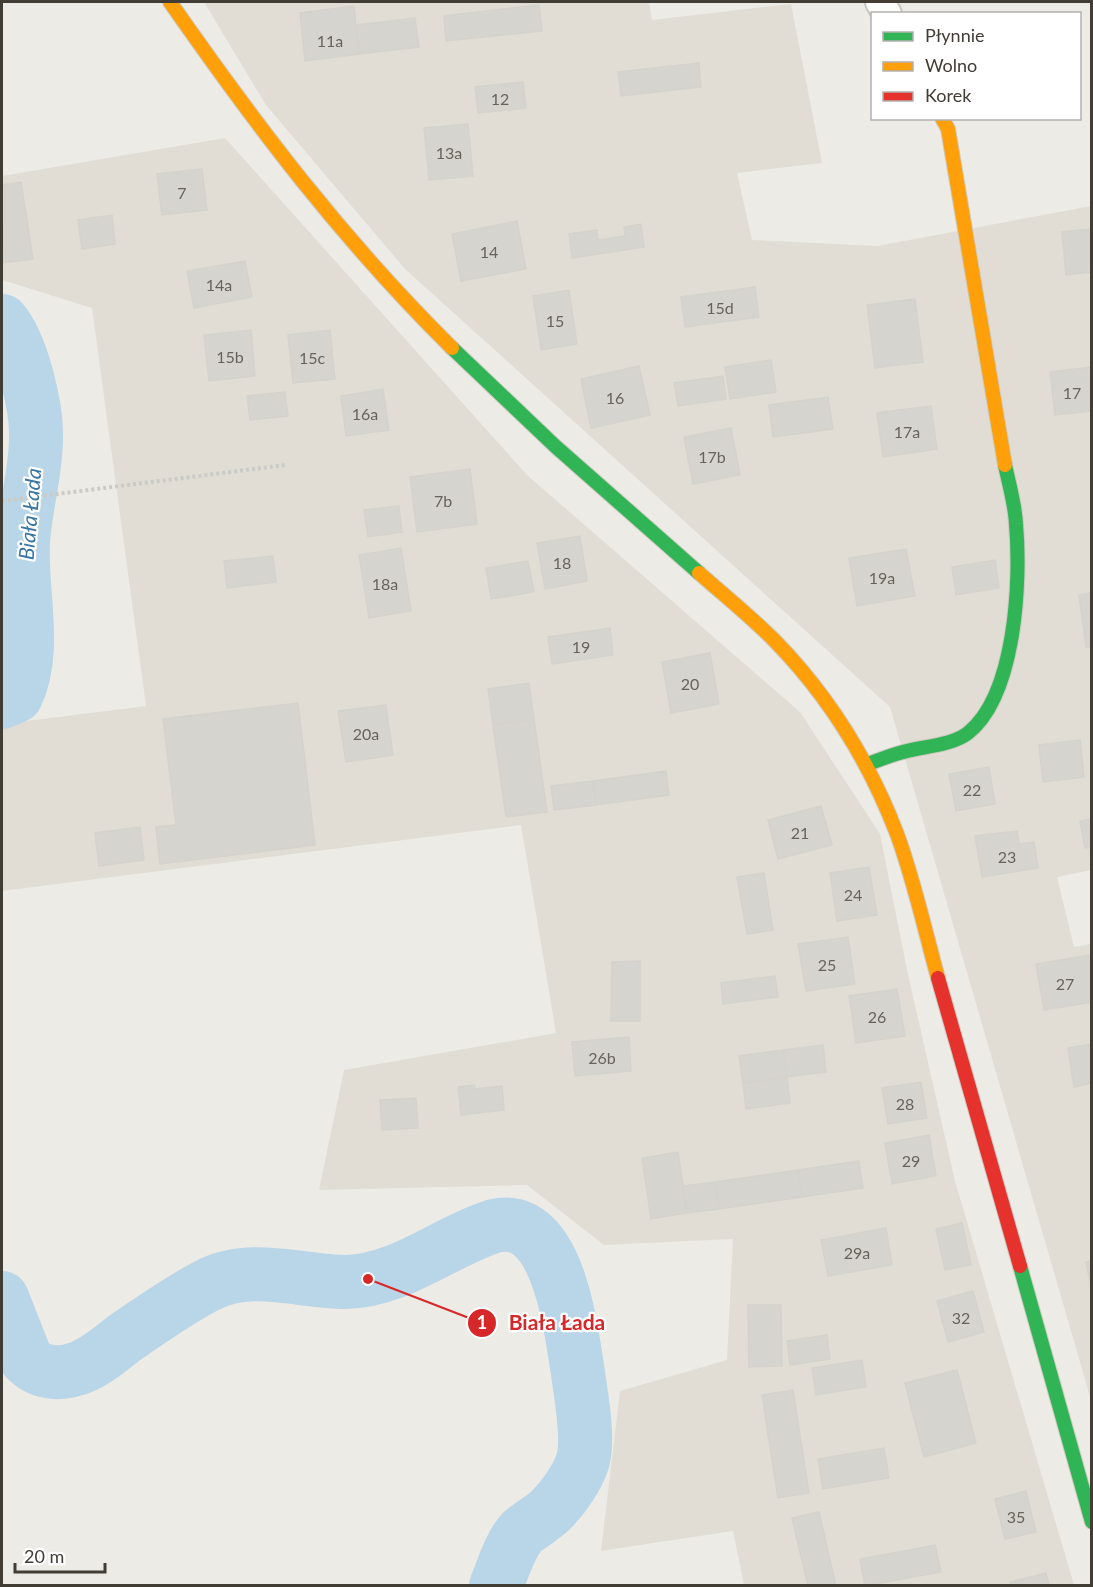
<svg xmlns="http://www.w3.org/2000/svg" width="1093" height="1587" viewBox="0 0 1093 1587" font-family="Lato,sans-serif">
<rect width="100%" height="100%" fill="#edebe6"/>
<path fill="#e1ddd4" d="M204,2H649L652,20L791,4L822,163L737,173L752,240L877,246L1091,206V870L1057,877L1074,947L1091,944V1400L890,707L405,269L266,105Z
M225,138L527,475L800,712L880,834L907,970L955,1181L1074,1585H744L733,1531L601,1551L620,1391L727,1360L733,1239L604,1245L527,1185L319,1190L344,1070L556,1033L521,825L2,891V724L146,706L92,308L2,280V176Z"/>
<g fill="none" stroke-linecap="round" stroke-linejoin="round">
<path stroke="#b9d5e8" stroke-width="54" d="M2,321C22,344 37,408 36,438C36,472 25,508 23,542C20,590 38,651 16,696L2,702
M2,1298L26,1359C39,1373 58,1375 76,1369C94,1364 111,1348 126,1337C152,1319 178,1301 206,1286C250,1262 300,1282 346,1282C400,1281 444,1242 494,1226C559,1210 571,1331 578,1373C581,1396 589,1437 583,1460C578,1477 564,1497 551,1510C543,1518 531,1524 522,1532C510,1545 503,1569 496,1586"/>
</g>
<path fill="#d6d4cf" stroke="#d5d2cc" stroke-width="1.5" d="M539,5L542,31L446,41L444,16Z
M354,6L359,54L305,61L300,13Z
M415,18L419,47L359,54L356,25Z
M699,63L701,87L621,96L618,72Z
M523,82L526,108L478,113L475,87Z
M468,124L473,176L429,180L424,128Z
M202,169L207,210L162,215L157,174Z
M21,182L33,259L3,263L2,185Z
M112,215L115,244L82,249L78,220Z
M517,221L526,269L461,281L452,234Z
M641,224L644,247L572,258L569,234L597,230L598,240L625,236L624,227Z
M1092,229V272L1066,275L1062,232Z
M245,261L252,297L194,308L187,271Z
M755,287L759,317L685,327L681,297Z
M569,290L577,344L541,350L533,296Z
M915,299L923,362L875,368L867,305Z
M251,330L255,376L209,381L204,335Z
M330,330L335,379L293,383L288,335Z
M771,360L776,392L730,399L725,367Z
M639,366L650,415L591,428L581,379Z
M1092,367V411L1055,415L1050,372Z
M723,376L726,399L678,406L674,383Z
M383,389L389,430L346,436L341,396Z
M285,392L288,416L250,420L247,396Z
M828,397L833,429L773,437L769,405Z
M931,406L937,449L883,457L877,413Z
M731,428L740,475L693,484L684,437Z
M470,469L477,524L417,532L410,477Z
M399,506L402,532L368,537L364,510Z
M580,536L587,581L545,589L537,543Z
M401,548L411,611L369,618L359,555Z
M906,549L915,596L857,606L849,558Z
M273,556L276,582L227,588L224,561Z
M995,560L999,588L956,595L952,567Z
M528,561L534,592L491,599L486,568Z
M1092,593V647H1086L1079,595Z
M610,628L613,655L552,664L548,637Z
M710,653L719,704L671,713L662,662Z
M529,683L534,719L493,725L488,689Z
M298,703L315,845L160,864L156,827L176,825L163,719Z
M386,705L393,755L346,762L338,711Z
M534,719L547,812L506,817L493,725Z
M1080,740L1084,777L1043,782L1039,745Z
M989,767L995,804L956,811L949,774Z
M666,771L669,795L596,805L593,781Z
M593,781L596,805L554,810L551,786Z
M821,806L832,845L778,859L768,820Z
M1092,819V847L1085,848L1080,821Z
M140,827L144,860L99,866L95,833Z
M1017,831L1019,844L1034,842L1038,868L982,877L975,836Z
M869,867L877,915L837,921L830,873Z
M764,873L773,930L747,934L737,877Z
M848,937L855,984L806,991L798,944Z
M1091,955L1092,1002L1044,1010L1036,964Z
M640,961V1021H611L612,962Z
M775,976L778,997L723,1004L721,983Z
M897,989L905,1036L856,1043L849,996Z
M629,1037L631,1071L575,1076L572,1042Z
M1092,1044V1083L1074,1087L1068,1048Z
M823,1045L826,1072L787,1077L783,1050Z
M783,1050L787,1077L743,1083L739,1056Z
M787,1077L790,1103L746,1109L743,1083Z
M921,1082L927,1118L888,1124L882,1088Z
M474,1085L475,1089L502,1086L504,1110L461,1115L458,1087Z
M416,1098L418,1128L382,1130L380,1100Z
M929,1135L936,1176L892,1184L885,1143Z
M678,1152L687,1213L651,1219L642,1158Z
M859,1161L863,1188L802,1197L798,1170Z
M798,1170L802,1197L719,1209L715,1182Z
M715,1182L719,1209L687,1213L683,1186Z
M962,1223L971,1265L945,1270L936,1229Z
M886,1228L892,1265L828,1276L821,1240Z
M1092,1261V1291L1086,1262Z
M973,1291L984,1332L948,1342L937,1301Z
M748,1305H781L782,1366L749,1367Z
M827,1335L830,1359L790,1365L787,1341Z
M862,1360L866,1387L816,1395L812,1368Z
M957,1370L976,1443L924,1457L905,1383Z
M793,1390L809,1493L778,1498L762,1395Z
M884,1448L889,1478L823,1489L818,1459Z
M1026,1491L1036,1532L1005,1539L995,1499Z
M819,1512L836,1586H808L792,1518Z
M935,1545L941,1572L865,1586L860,1559Z
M1046,1573L1049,1586H1011L1010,1582Z"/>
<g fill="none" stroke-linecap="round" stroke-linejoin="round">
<defs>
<path id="street" d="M880,2L887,14"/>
<path id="fast" d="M452,348L555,446L699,573
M868,764C879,760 891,755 903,752C923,746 951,746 968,733C1016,695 1021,580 1016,524C1015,504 1009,484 1005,465
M1020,1266L1092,1522"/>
<path id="slow" d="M170,2C258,128 342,239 452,348
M942,118L948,129L1005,465
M699,573C724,595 750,616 774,640C828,695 869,761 897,834C914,880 925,931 938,978"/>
<path id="jam" d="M938,978L1020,1266"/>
</defs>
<use href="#street" stroke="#c9c7c2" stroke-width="32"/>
<use href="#fast" stroke="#cdcac0" stroke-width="16"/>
<use href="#slow" stroke="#cdcac0" stroke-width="16"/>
<use href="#jam" stroke="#cdcac0" stroke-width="16"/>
<path stroke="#cbcac6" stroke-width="4" stroke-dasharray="3 3" stroke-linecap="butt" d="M2,501L285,465"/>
<use href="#street" stroke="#fcfcfb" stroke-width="28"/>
<use href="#fast" stroke="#30b455" stroke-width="14"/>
<use href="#slow" stroke="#ff9f0a" stroke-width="14"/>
<use href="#jam" stroke="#e5322d" stroke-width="14"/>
</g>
<g text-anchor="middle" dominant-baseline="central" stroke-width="4.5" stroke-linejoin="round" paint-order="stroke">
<g font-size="16" fill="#67635c">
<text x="330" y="40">11a</text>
<text x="500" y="98">12</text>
<text x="449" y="152">13a</text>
<text x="182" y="192">7</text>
<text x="489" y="251">14</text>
<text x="219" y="284">14a</text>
<text x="720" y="307">15d</text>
<text x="555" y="320">15</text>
<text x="230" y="356">15b</text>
<text x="312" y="357">15c</text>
<text x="1072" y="392">17</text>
<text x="615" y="397">16</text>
<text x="365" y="413">16a</text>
<text x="907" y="431">17a</text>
<text x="712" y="456">17b</text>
<text x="443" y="500">7b</text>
<text x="562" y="562">18</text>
<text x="882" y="577">19a</text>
<text x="385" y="583">18a</text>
<text x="581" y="646">19</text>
<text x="690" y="683">20</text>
<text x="366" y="733">20a</text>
<text x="972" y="789">22</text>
<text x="800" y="832">21</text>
<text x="1007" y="856">23</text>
<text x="853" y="894">24</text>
<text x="827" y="964">25</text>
<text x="1065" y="983">27</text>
<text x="877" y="1016">26</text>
<text x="602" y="1057">26b</text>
<text x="905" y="1103">28</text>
<text x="911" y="1160">29</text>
<text x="857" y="1252">29a</text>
<text x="961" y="1317">32</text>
<text x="1016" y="1516">35</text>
</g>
<g font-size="21" font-style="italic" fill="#3774a3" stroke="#fff">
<text transform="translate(29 514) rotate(-85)">Biała Łada</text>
</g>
</g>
<path fill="none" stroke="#d62828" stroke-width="2" d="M368 1279L482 1323"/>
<g fill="#d62828" stroke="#fff" stroke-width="2">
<circle cx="368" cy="1279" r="6"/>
<circle cx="482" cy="1323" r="15"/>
</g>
<g font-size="18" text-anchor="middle" font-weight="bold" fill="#fff">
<text x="482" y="1329">1</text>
</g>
<g font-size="21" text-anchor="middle" font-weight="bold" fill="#d62828" stroke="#fff" stroke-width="4.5" stroke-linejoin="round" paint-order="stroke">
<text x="557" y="1330">Biała Łada</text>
</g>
<rect width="1093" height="1587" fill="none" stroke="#413c34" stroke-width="6"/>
<rect x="871" y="12" width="210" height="108" fill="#ffffff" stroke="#b3b1ae" stroke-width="1.5"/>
<rect x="883" y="32" width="30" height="9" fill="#30b455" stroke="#b3b1ae" stroke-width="1.5"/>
<text x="925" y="42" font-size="18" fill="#413c34">Płynnie</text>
<rect x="883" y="62" width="30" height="9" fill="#ff9f0a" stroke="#b3b1ae" stroke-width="1.5"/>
<text x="925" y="72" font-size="18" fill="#413c34">Wolno</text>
<rect x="883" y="92" width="30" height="9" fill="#e5322d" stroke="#b3b1ae" stroke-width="1.5"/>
<text x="925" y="102" font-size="18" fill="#413c34">Korek</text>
<path d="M15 1563v9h90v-9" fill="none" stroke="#413c34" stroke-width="3"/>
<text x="24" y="1563" font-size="18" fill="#413c34" stroke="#ffffff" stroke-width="4.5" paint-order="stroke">20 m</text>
</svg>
